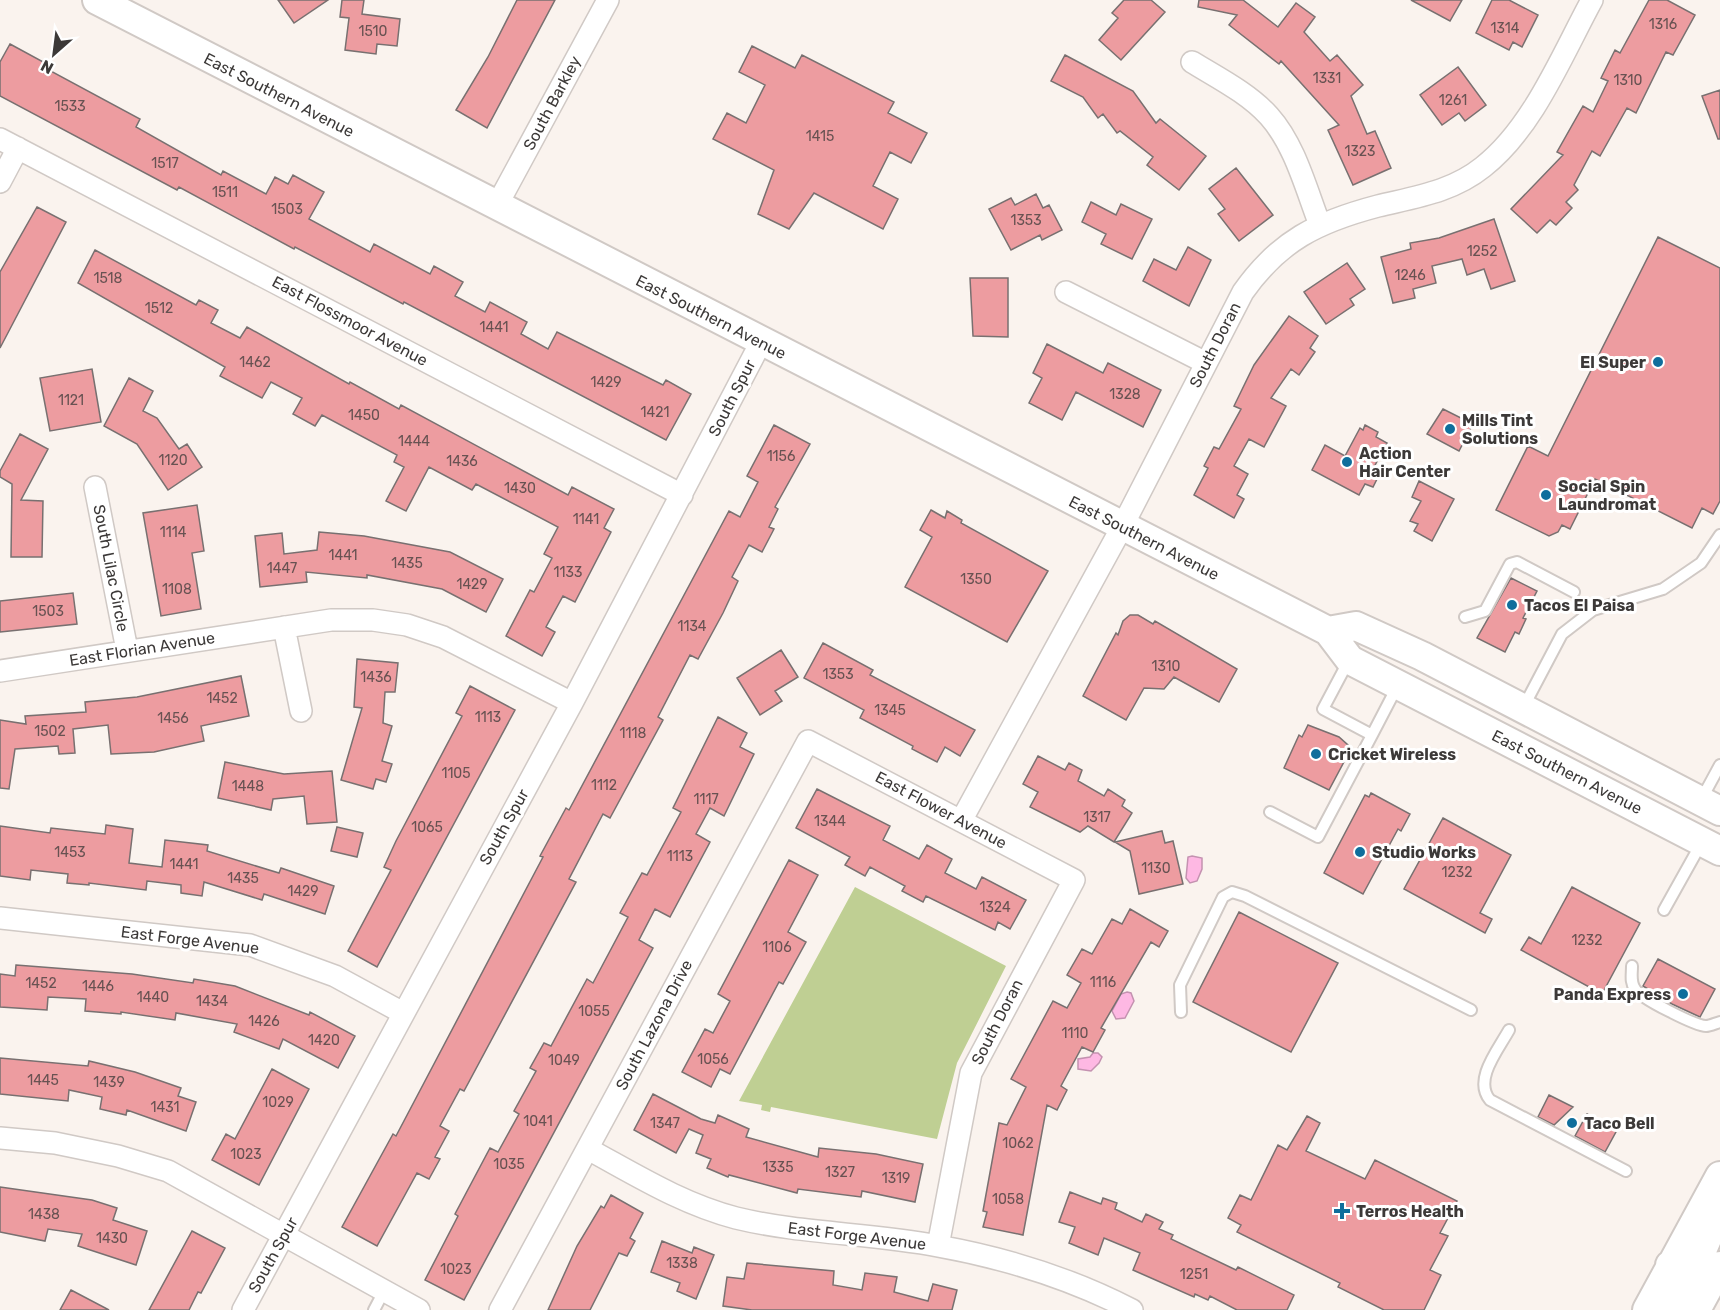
<svg xmlns="http://www.w3.org/2000/svg" width="1720" height="1310" viewBox="0 0 1720 1310" font-family="Rubik,sans-serif">
<rect width="100%" height="100%" fill="#faf3ee"/>
<path fill="#bfcf93" d="M855,887L1006,966L957,1063L937,1139L771,1107L770,1112L761,1110L762,1105L739,1101Z"/>
<path fill="#feb8e3" stroke="#c492b0" stroke-width="1.5" d="M1192,856L1202,858V869L1197,881L1190,883L1186,878L1188,857Z
M1127,992L1131,993L1134,1001L1125,1018L1116,1019L1112,1011L1121,994Z
M1093,1053H1098L1102,1057L1099,1063L1091,1071L1078,1069V1059L1090,1057Z"/>
<path fill="#ed9ca0" stroke="#787070" stroke-width="1.5" d="M278,0H328L294,23Z
M342,0H364L362,14L400,19L397,46L377,44L376,54L345,50L349,18L340,17Z
M517,0H555L487,128L456,110L488,57Z
M1124,0H1151L1165,12L1121,60L1099,40L1118,18L1112,13Z
M1199,0H1243L1278,27L1296,3L1315,17L1304,32L1330,61L1337,55L1363,85L1351,96L1367,134L1375,131L1391,168L1353,185L1328,130L1339,125L1281,61L1279,64L1229,25L1237,15L1198,7Z
M1411,0H1462L1450,21Z
M1492,0H1509L1538,15L1522,47L1513,42L1509,50L1476,33Z
M1649,0H1667L1695,15L1673,55L1666,52L1636,113L1627,108L1600,156L1592,151L1574,185L1578,190L1566,202L1572,208L1556,225L1550,220L1537,233L1511,209L1563,155L1557,152L1583,106L1593,112L1608,81L1601,78L1615,50L1620,53Z
M10,44L47,64L45,68L140,119L136,127L221,175L223,171L266,194L275,177L288,184L293,175L324,192L309,219L370,252L374,244L430,274L434,266L463,282L455,296L485,312L490,302L527,322L521,334L548,349L557,332L663,385L666,380L691,394L666,440L404,302L403,304L295,247L294,249L179,187L177,190L0,96V62Z
M752,46L795,68L802,55L894,102L888,113L927,133L911,163L890,152L873,186L898,199L883,229L814,193L789,229L758,214L774,170L713,139L727,113L746,123L765,85L739,72Z
M1065,55L1133,91L1156,123L1160,119L1206,156L1179,190L1147,165L1153,157L1120,131L1117,133L1103,114L1098,118L1083,97L1051,81Z
M1458,67L1486,105L1465,121L1459,113L1442,125L1420,95Z
M1720,90V139H1718L1702,96Z
M1236,168L1273,215L1239,241L1218,214L1225,209L1209,189Z
M1036,194L1043,208L1049,205L1062,230L1042,240L1040,235L1011,250L989,209L1011,198L1015,205Z
M1091,202L1116,215L1121,204L1152,219L1132,259L1101,244L1106,234L1082,222Z
M37,207L66,222L0,348V272Z
M1494,219L1515,281L1491,289L1484,269L1467,275L1462,259L1432,266L1436,283L1413,289L1415,298L1393,303L1381,257L1411,249L1410,243L1439,238Z
M1658,237L1720,268V501L1713,514L1702,508L1692,528L1595,479L1570,529L1562,525L1558,532L1549,536L1496,510L1528,446L1548,456Z
M1188,247L1211,260L1189,306L1143,281L1154,259L1176,270Z
M95,250L196,305L199,300L218,310L211,323L240,338L247,327L349,384L350,382L399,409L401,405L568,495L572,487L614,509L604,528L611,532L575,602L563,596L546,627L555,632L542,656L506,636L530,590L534,592L552,558L544,554L558,527L476,484L472,490L429,467L406,511L386,501L404,467L394,462L397,455L322,415L315,426L293,414L302,398L271,382L262,398L220,376L225,367L78,283Z
M1347,263L1365,289L1350,299L1354,305L1326,324L1304,292Z
M970,278H1008V337L973,336Z
M1289,316L1318,336L1310,348L1315,352L1299,375L1291,369L1271,398L1286,406L1264,447L1249,439L1234,466L1248,474L1237,495L1244,499L1234,518L1194,495L1208,468L1204,466L1214,447L1219,449L1241,409L1234,406L1254,365Z
M1047,344L1103,373L1108,363L1161,390L1143,427L1076,392L1062,420L1029,403L1042,378L1033,373Z
M92,369L101,422L50,431L40,378Z
M129,378L153,391L143,411L157,418L179,449L187,444L202,467L168,490L137,444L104,426Z
M1443,409L1473,424L1459,451L1427,434Z
M774,425L810,444L775,507L778,509L769,527L774,529L762,552L749,545L732,577L738,581L723,613L698,659L690,655L658,717L663,720L610,818L603,814L569,879L576,882L464,1091L460,1089L440,1126L449,1131L435,1157L440,1159L429,1179L417,1173L377,1246L342,1227L393,1134L396,1136L543,857L540,856L566,808L569,810L729,511L740,517L758,482L747,476Z
M1365,425L1378,432L1376,437L1387,443L1373,469L1380,473L1373,487L1365,484L1359,495L1312,470L1325,445L1345,456L1360,428L1363,430Z
M20,434L48,449L21,500L43,501L42,557H11L12,484L0,477V471Z
M1419,481L1454,499L1432,541L1414,531L1418,524L1410,521L1421,501L1412,497Z
M197,505L204,551L192,553L201,609L161,616L143,513Z
M931,510L945,518L947,511L962,520L961,523L1048,571L1007,642L905,587L932,537L920,530Z
M319,532L364,536L450,552L503,579L486,612L442,589L367,575V578L306,572L307,582L260,587L255,536L282,533L284,554L317,550Z
M1511,578L1537,591L1523,618L1526,619L1519,634L1515,632L1505,652L1477,638Z
M73,593L77,624L0,632V601Z
M1130,615H1138L1153,624L1155,621L1237,669L1219,702L1174,677L1164,689L1144,688L1126,720L1083,696L1116,633L1118,635L1123,621Z
M823,643L873,670L870,675L975,730L960,756L945,747L937,762L912,749L913,746L860,718L864,710L804,678Z
M781,650L798,677L775,691L782,701L760,715L737,678Z
M357,659L398,663L395,692H385L383,723L392,726L382,761L392,764L386,782L376,779L373,789L341,780L362,708L354,707Z
M241,676L249,716L201,726L204,741L154,752L111,754L108,725L73,729L75,753L59,754L58,746L15,749L9,789L0,788V720L26,724L25,716L86,712L85,702L137,697Z
M470,686L515,710L377,967L348,951L391,870L384,867L396,841L462,716L456,713Z
M718,717L747,733L740,747L754,754L724,816L710,808L696,834L710,842L670,917L655,909L639,940L653,948L464,1300L425,1280L458,1216L455,1214L490,1148L498,1152L519,1114L514,1111L536,1071L530,1068L544,1043L551,1046L587,979L593,983L628,917L620,913L642,873L647,875L681,812L673,808Z
M1308,725L1339,737L1348,745L1342,758L1345,760L1329,790L1284,768L1299,735L1302,737Z
M1038,756L1065,770L1069,763L1082,770L1078,781L1104,796L1108,789L1125,800L1122,806L1132,813L1114,842L1088,826L1080,832L1030,807L1038,792L1023,784Z
M225,762L284,774L332,771L337,822L307,824L304,796L273,799L271,810L218,798Z
M817,789L890,826L883,840L919,859L927,845L952,859L945,873L976,889L982,877L1026,900L1010,929L998,922L995,930L926,896L923,902L902,891L905,886L870,867L865,876L845,865L850,857L796,828Z
M1371,793L1410,814L1401,831L1398,829L1363,894L1324,873L1365,795L1369,797Z
M1443,818L1511,855L1480,913L1492,919L1485,933L1404,889Z
M106,825L133,829L129,863L162,867L165,840L208,845L207,851L279,873L281,868L334,886L325,914L264,894L262,900L204,882L202,896L181,893V885L147,881L146,890L89,883V885L67,883L68,874L31,870L30,880L0,876V826L50,833L51,828L105,834Z
M337,827L363,833L357,857L331,851Z
M1162,831L1165,843L1173,841L1183,884L1139,894L1130,851L1115,842Z
M789,860L818,875L788,932L806,942L783,984L779,982L730,1074L720,1069L711,1087L682,1072L705,1029L713,1033L730,1001L718,994Z
M1572,887L1640,923L1602,994L1521,950L1529,937L1541,944Z
M1130,909L1168,931L1159,947L1151,942L1101,1028L1105,1030L1093,1052L1082,1047L1061,1086L1067,1090L1057,1110L1047,1105L1023,1235L983,1227L987,1212L983,1211L999,1123L1007,1125L1026,1087L1011,1079L1053,1001L1067,1008L1081,983L1067,975L1082,949L1092,954L1112,919L1122,924Z
M1239,912L1338,963L1291,1052L1193,1002Z
M1658,959L1715,989L1700,1017L1672,1004L1643,986Z
M16,965L132,974L193,983L194,979L235,986L309,1015L310,1012L355,1036L338,1068L283,1039L279,1049L234,1032L237,1024L176,1013L175,1020L121,1012V1014L85,1011L86,999L48,997L47,1010L0,1007V974L15,976Z
M0,1058L88,1066L89,1061L135,1072L181,1088L178,1096L196,1102L186,1131L127,1110L126,1115L100,1109L102,1097L69,1090L68,1101L0,1094Z
M272,1069L309,1089L259,1185L212,1160L226,1134L235,1139Z
M653,1094L701,1119L715,1123L718,1115L749,1129L746,1137L818,1157L819,1148L876,1154L923,1164L915,1202L862,1191L861,1197L798,1189L797,1193L729,1175L728,1177L707,1168L711,1159L696,1153L703,1135L689,1129L676,1153L634,1130Z
M1549,1095L1573,1107L1554,1125L1538,1117Z
M1587,1114L1617,1130L1605,1152L1575,1136Z
M1307,1116L1320,1123L1306,1151L1365,1179L1375,1160L1457,1201L1440,1233L1448,1236L1430,1270L1441,1275L1424,1310H1384L1338,1287L1340,1283L1237,1232L1241,1225L1228,1218L1240,1195L1251,1200L1278,1145L1287,1150Z
M0,1187L92,1200L117,1208L113,1220L147,1231L136,1265L78,1246L82,1234L48,1229L45,1241L0,1232Z
M1070,1192L1101,1204L1103,1198L1117,1203L1115,1209L1142,1222L1146,1214L1163,1222L1159,1229L1173,1235L1171,1239L1236,1270L1238,1267L1294,1295L1287,1310H1237L1210,1296L1208,1300L1195,1294L1194,1297L1133,1270L1140,1253L1104,1238L1098,1255L1069,1243L1075,1227L1059,1222Z
M611,1195L643,1213L630,1238L635,1241L627,1256L619,1253L590,1310H548L577,1246L601,1206L604,1208Z
M192,1231L225,1248L201,1293L198,1292L189,1310H149Z
M662,1241L692,1253L694,1247L714,1255L696,1299L677,1291L680,1283L651,1272Z
M747,1263L834,1271L833,1285L862,1290L865,1273L897,1277L894,1292L928,1301L933,1284L957,1290L952,1310H752L723,1306L727,1277L744,1279Z
M71,1290L109,1310H60Z"/>
<g fill="none" stroke-linecap="round" stroke-linejoin="round">
<defs>
<path id="lane" d="M1465,617L1485,611L1510,564L1517,562L1574,592
M1349,660L1323,709L1372,735L1398,685
M1523,708L1562,634L1593,610L1663,589L1701,563L1720,535
M1701,800L1720,765
M1270,812L1318,837L1372,735
M1664,910L1702,842
M1632,966C1632,975 1630,982 1635,989C1640,998 1696,1026 1706,1026C1710,1026 1716,1023 1720,1022
M1181,1012L1180,985L1223,897L1232,892L1245,896L1471,1010
M1509,1030C1498,1050 1473,1080 1490,1100L1626,1171
M374,1310L384,1291"/>
<path id="street" d="M1192,62C1218,78 1248,93 1269,116C1295,145 1306,189 1320,225
M0,139L682,495
M0,182L18,148
M496,207L608,0
M1066,292L1206,363
M95,487L127,650
M284,627L301,711
M0,671L331,620H373L407,625L443,637L572,703
M961,821L1122,527L1243,292C1279,241 1317,222 1378,206C1415,197 1452,192 1483,167C1533,128 1562,55 1592,0
M0,918L250,945L335,976L403,1013
M0,1138L55,1143L118,1156L168,1171L419,1310
M588,1149C636,1175 682,1204 736,1218C802,1234 871,1233 938,1246C1005,1258 1072,1279 1132,1310
M243,1310L572,703L761,342
M500,1310L808,741L1074,880L971,1073L938,1246"/>
<path id="secondary" d="M97,0L1328,631L1350,660L1720,851
M1328,631L1356,626L1422,656L1720,811
M1670,1265L1680,1271C1683,1287 1678,1296 1672,1310
M1709,1286L1696,1276C1696,1252 1714,1234 1715,1211
M1647,1310L1720,1176
M1696,1310L1720,1266"/>
</defs>
<use href="#lane" stroke="#d0c9c5" stroke-width="14"/>
<use href="#street" stroke="#d0c9c5" stroke-width="24"/>
<use href="#secondary" stroke="#d0c9c5" stroke-width="32"/>
<use href="#lane" stroke="#fff" stroke-width="10"/>
<use href="#street" stroke="#fff" stroke-width="21"/>
<use href="#secondary" stroke="#fff" stroke-width="28"/>
</g>
<g fill="#0f6e9c" stroke="#fff" stroke-width="2">
<circle cx="1658" cy="362" r="6"/>
<circle cx="1450" cy="429" r="6"/>
<circle cx="1347" cy="462" r="6"/>
<circle cx="1546" cy="495" r="6"/>
<circle cx="1512" cy="605" r="6"/>
<circle cx="1316" cy="754" r="6"/>
<circle cx="1360" cy="852" r="6"/>
<circle cx="1683" cy="994" r="6"/>
<circle cx="1572" cy="1123" r="6"/>
<path d="M1339 1202h6v6h6v6h-6v6h-6v-6h-6v-6h6z"/>
</g>
<g text-anchor="middle" dominant-baseline="central" stroke-width="6" stroke-linejoin="round" paint-order="stroke">
<g font-size="14" fill="#685252">
<text x="1663" y="24">1316</text>
<text x="1505" y="28">1314</text>
<text x="373" y="31">1510</text>
<text x="1327" y="78">1331</text>
<text x="1628" y="80">1310</text>
<text x="1453" y="100">1261</text>
<text x="70" y="106">1533</text>
<text x="820" y="136">1415</text>
<text x="1360" y="151">1323</text>
<text x="165" y="163">1517</text>
<text x="225" y="192">1511</text>
<text x="287" y="209">1503</text>
<text x="1026" y="220">1353</text>
<text x="1482" y="251">1252</text>
<text x="1410" y="275">1246</text>
<text x="108" y="278">1518</text>
<text x="159" y="308">1512</text>
<text x="494" y="327">1441</text>
<text x="255" y="362">1462</text>
<text x="606" y="382">1429</text>
<text x="1125" y="394">1328</text>
<text x="71" y="400">1121</text>
<text x="655" y="412">1421</text>
<text x="364" y="415">1450</text>
<text x="414" y="441">1444</text>
<text x="781" y="456">1156</text>
<text x="173" y="460">1120</text>
<text x="462" y="461">1436</text>
<text x="520" y="488">1430</text>
<text x="586" y="519">1141</text>
<text x="173" y="532">1114</text>
<text x="343" y="555">1441</text>
<text x="407" y="563">1435</text>
<text x="282" y="568">1447</text>
<text x="568" y="572">1133</text>
<text x="976" y="579">1350</text>
<text x="472" y="584">1429</text>
<text x="177" y="589">1108</text>
<text x="48" y="611">1503</text>
<text x="692" y="626">1134</text>
<text x="1166" y="666">1310</text>
<text x="838" y="674">1353</text>
<text x="376" y="677">1436</text>
<text x="222" y="698">1452</text>
<text x="890" y="710">1345</text>
<text x="488" y="717">1113</text>
<text x="173" y="718">1456</text>
<text x="50" y="731">1502</text>
<text x="633" y="733">1118</text>
<text x="456" y="773">1105</text>
<text x="604" y="785">1112</text>
<text x="248" y="786">1448</text>
<text x="706" y="799">1117</text>
<text x="1097" y="817">1317</text>
<text x="830" y="821">1344</text>
<text x="427" y="827">1065</text>
<text x="70" y="852">1453</text>
<text x="680" y="856">1113</text>
<text x="184" y="864">1441</text>
<text x="1156" y="868">1130</text>
<text x="1457" y="872">1232</text>
<text x="243" y="878">1435</text>
<text x="303" y="891">1429</text>
<text x="995" y="907">1324</text>
<text x="1587" y="940">1232</text>
<text x="777" y="947">1106</text>
<text x="1103" y="982">1116</text>
<text x="41" y="983">1452</text>
<text x="98" y="986">1446</text>
<text x="153" y="997">1440</text>
<text x="212" y="1001">1434</text>
<text x="594" y="1011">1055</text>
<text x="264" y="1021">1426</text>
<text x="1075" y="1033">1110</text>
<text x="324" y="1040">1420</text>
<text x="713" y="1059">1056</text>
<text x="564" y="1060">1049</text>
<text x="43" y="1080">1445</text>
<text x="109" y="1082">1439</text>
<text x="278" y="1102">1029</text>
<text x="165" y="1107">1431</text>
<text x="538" y="1121">1041</text>
<text x="665" y="1123">1347</text>
<text x="1018" y="1143">1062</text>
<text x="246" y="1154">1023</text>
<text x="509" y="1164">1035</text>
<text x="778" y="1167">1335</text>
<text x="840" y="1172">1327</text>
<text x="896" y="1178">1319</text>
<text x="1008" y="1199">1058</text>
<text x="44" y="1214">1438</text>
<text x="112" y="1238">1430</text>
<text x="682" y="1263">1338</text>
<text x="456" y="1269">1023</text>
<text x="1194" y="1274">1251</text>
</g>
<g font-size="16" fill="#3c3938" stroke="#fff">
<text transform="translate(279 95) rotate(27)">East Southern Avenue</text>
<text transform="translate(552 103) rotate(-62)">South Barkley</text>
<text transform="translate(711 317) rotate(27)">East Southern Avenue</text>
<text transform="translate(350 321) rotate(28)">East Flossmoor Avenue</text>
<text transform="translate(1215 345) rotate(-63)">South Doran</text>
<text transform="translate(732 398) rotate(-63)">South Spur</text>
<text transform="translate(1144 538) rotate(27)">East Southern Avenue</text>
<text transform="translate(111 568) rotate(79)">South Lilac Circle</text>
<text transform="translate(142 649) rotate(-9)">East Florian Avenue</text>
<text transform="translate(1567 772) rotate(27)">East Southern Avenue</text>
<text transform="translate(941 810) rotate(28)">East Flower Avenue</text>
<text transform="translate(504 827) rotate(-61)">South Spur</text>
<text transform="translate(190 940) rotate(7)">East Forge Avenue</text>
<text transform="translate(997 1022) rotate(-63)">South Doran</text>
<text transform="translate(654 1025) rotate(-62)">South Lazona Drive</text>
<text transform="translate(857 1236) rotate(7)">East Forge Avenue</text>
<text transform="translate(273 1255) rotate(-61)">South Spur</text>
</g>
<g font-size="16" font-weight="bold" fill="#3c3938" stroke="#fff" text-anchor="start">
<text x="1646" y="362" text-anchor="end">El Super</text>
<text x="1462" y="420">Mills Tint<tspan x="1462" dy="18">Solutions</tspan></text>
<text x="1359" y="453">Action<tspan x="1359" dy="18">Hair Center</tspan></text>
<text x="1558" y="486">Social Spin<tspan x="1558" dy="18">Laundromat</tspan></text>
<text x="1524" y="605">Tacos El Paisa</text>
<text x="1328" y="754">Cricket Wireless</text>
<text x="1372" y="852">Studio Works</text>
<text x="1671" y="994" text-anchor="end">Panda Express</text>
<text x="1584" y="1123">Taco Bell</text>
<text x="1356" y="1211">Terros Health</text>
</g>
</g>
<g transform="translate(54 54) rotate(208)" stroke="#ffffff" stroke-width="4.5" paint-order="stroke">
<path d="M0-4.5L10 22L0 15L-10 22Z" fill="#3c3938"/>
<text y="-9" font-size="16" font-weight="bold" text-anchor="middle" fill="#3c3938">N</text>
</g>
</svg>
